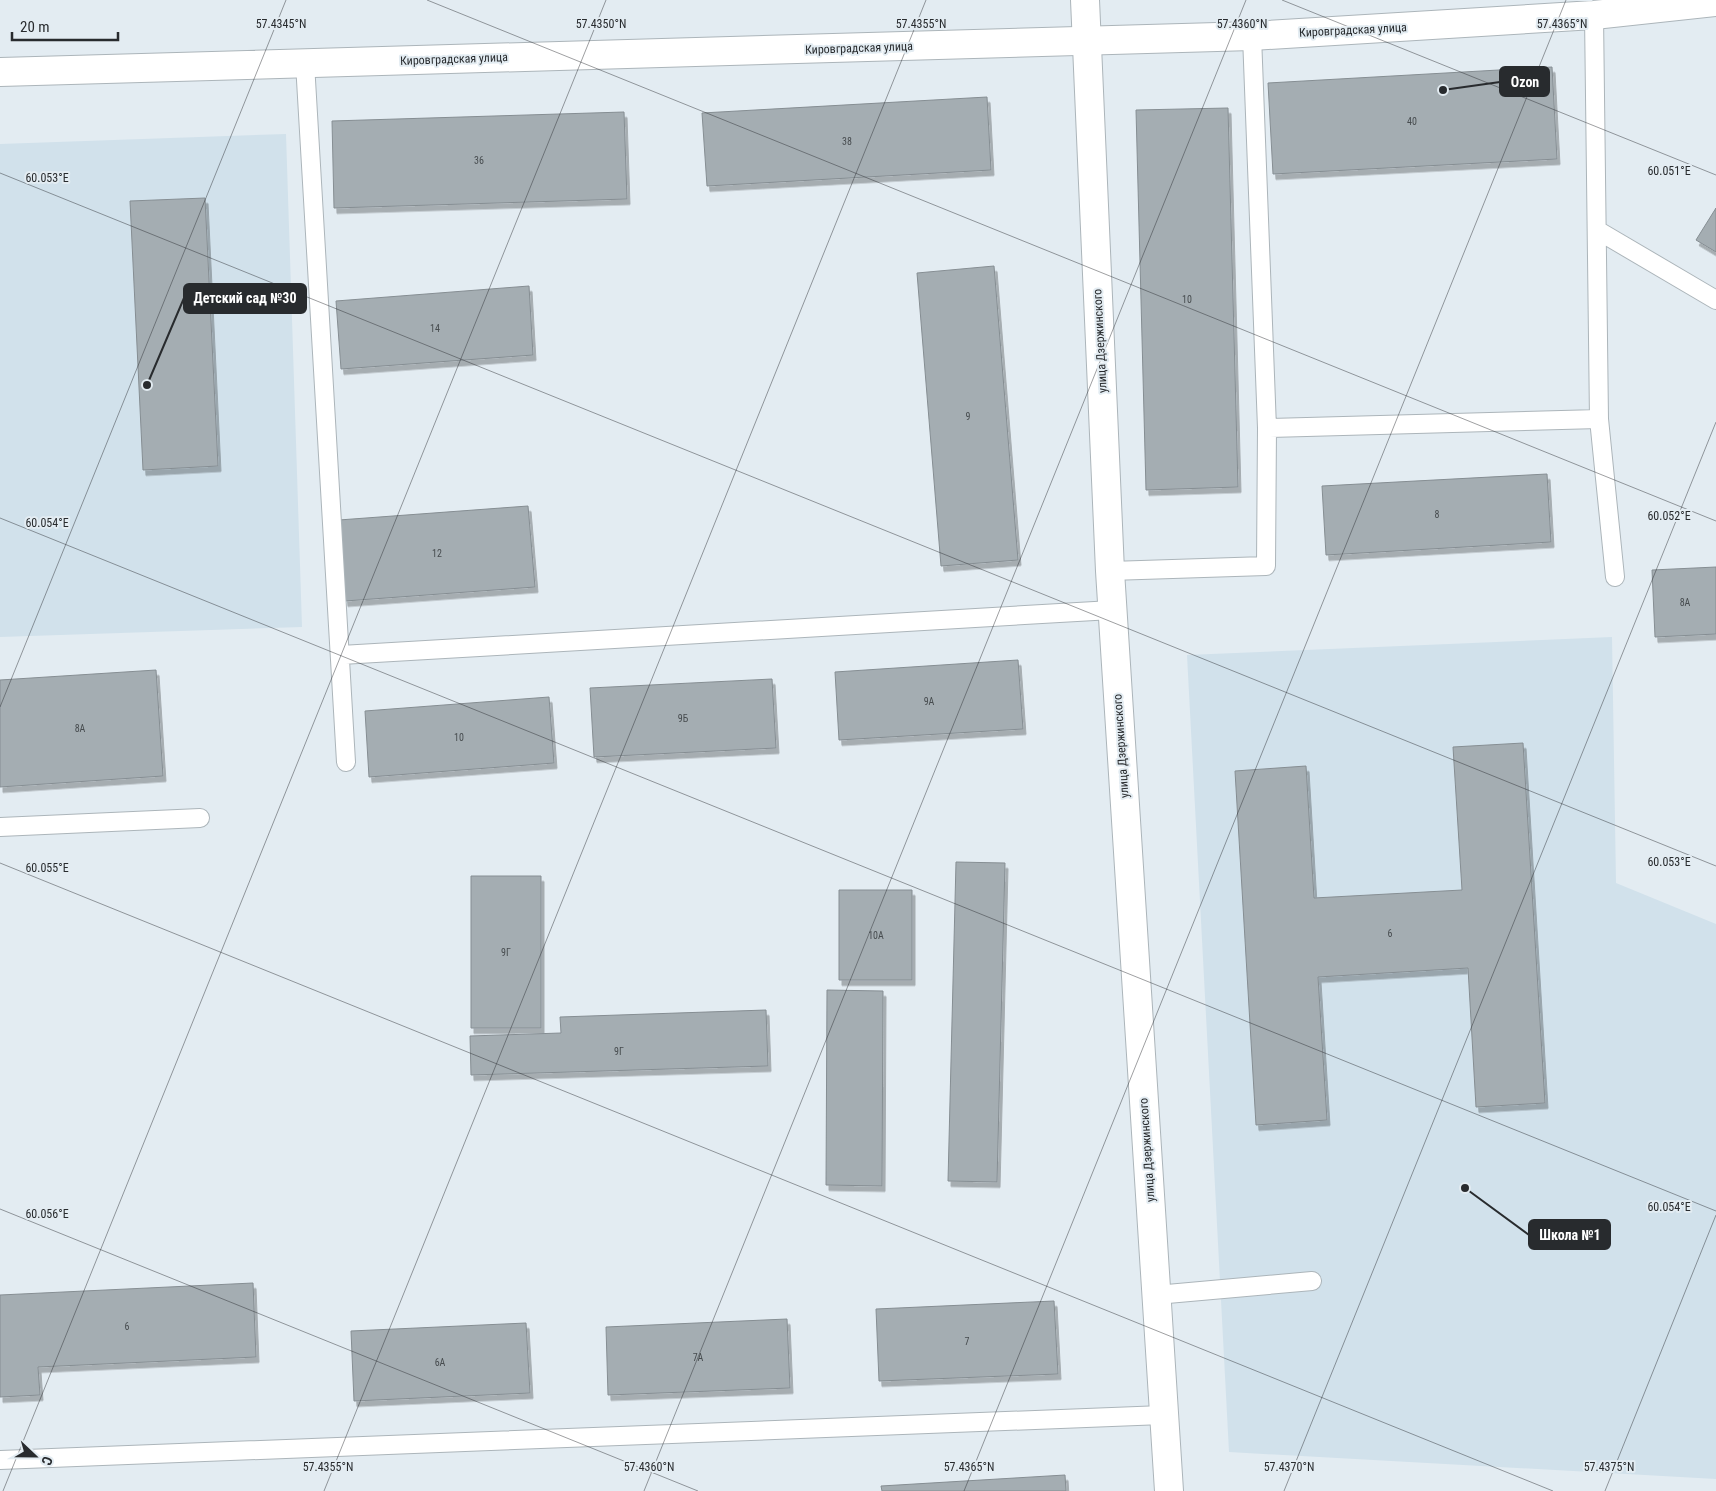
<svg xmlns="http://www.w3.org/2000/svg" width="1716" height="1491" viewBox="0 0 1716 1491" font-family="'Roboto Condensed',sans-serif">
<defs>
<filter id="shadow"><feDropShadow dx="3" dy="5.5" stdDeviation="0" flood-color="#0004"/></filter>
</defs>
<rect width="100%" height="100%" fill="#e3ecf2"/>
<path fill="#d1e1eb" d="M286,134L302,627L0,637V144Z
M1612,637L1616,883L1716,924V1479L1229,1452L1187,655Z"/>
<path fill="#a4adb2" stroke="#868e93" filter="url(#shadow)" d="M1552,67L1557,159L1273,174L1268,83Z
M987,97L991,170L707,186L702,113Z
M1228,108L1238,487L1146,490L1136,110Z
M624,112L627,199L334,208L332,121Z
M205,198L218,466L143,470L130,201Z
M1716,208V252L1696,240Z
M994,266L1018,560L941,566L917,273Z
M529,286L533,355L341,369L336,301Z
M1547,474L1551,542L1326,555L1322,486Z
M528,506L535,587L345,601L339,520Z
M1716,567V634L1655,637L1652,570Z
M1018,660L1023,729L839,740L835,672Z
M156,670L163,776L0,787V680Z
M772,679L776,748L594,757L590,688Z
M549,697L554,763L369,777L365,711Z
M1523,743L1545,1103L1476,1107L1468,968L1318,977L1327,1120L1256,1125L1235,771L1306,766L1314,898L1462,890L1453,747Z
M956,862L1005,863L997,1182L948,1181Z
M471,876H541V1028H471Z
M839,890H912V980H839Z
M827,990L883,991L882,1186L826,1185Z
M766,1010L768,1066L471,1075L470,1036L561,1033L560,1017Z
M253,1283L256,1357L38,1367L40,1395L0,1397V1295Z
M1054,1301L1058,1374L879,1381L876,1309Z
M787,1319L790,1388L608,1395L606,1327Z
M526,1323L530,1393L354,1401L351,1331Z
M1065,1475L1066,1491H882L881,1486Z"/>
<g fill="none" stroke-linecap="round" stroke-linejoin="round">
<defs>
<path id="service" d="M1594,15L1599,419L1615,577
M1252,36L1267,428
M305,63L346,762
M1597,230L1716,300
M1110,571L1266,566L1267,428L1599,419
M341,655L1112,610
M0,827L200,818
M1156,1295L1312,1281
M0,1460L1163,1415"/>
<path id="minor" d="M1085,0L1110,571L1169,1491"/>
<path id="tertiary" d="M0,72L1252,36L1594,15L1716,2"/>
</defs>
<use href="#service" stroke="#acb5ba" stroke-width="20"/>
<use href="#minor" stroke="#acb5ba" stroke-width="30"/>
<use href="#tertiary" stroke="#acb5ba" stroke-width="30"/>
<use href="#service" stroke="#fff" stroke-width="18"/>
<use href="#minor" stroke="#fff" stroke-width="28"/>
<use href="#tertiary" stroke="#fff" stroke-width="28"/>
</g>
<path fill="none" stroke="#282b2e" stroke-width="1" stroke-opacity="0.45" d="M427,0L1716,521M1282,0L1716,175M0,173L1716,866M0,518L1716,1211M0,707L286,0M0,863L1553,1491M0,1209L698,1491M3,1491L606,0M324,1491L926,0M644,1491L1246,0M964,1491L1566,0M1284,1491L1716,422M1605,1491L1716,1215"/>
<g text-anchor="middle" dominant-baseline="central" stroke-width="4" stroke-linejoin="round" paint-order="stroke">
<g font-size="10" fill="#474c4f">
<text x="1412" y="121">40</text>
<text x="847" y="141">38</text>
<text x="479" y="160">36</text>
<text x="1187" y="299">10</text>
<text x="435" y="328">14</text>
<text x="968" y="416">9</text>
<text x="1437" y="514">8</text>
<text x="437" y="553">12</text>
<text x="1685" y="602">8А</text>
<text x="929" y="701">9А</text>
<text x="683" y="718">9Б</text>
<text x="80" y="728">8А</text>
<text x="459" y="737">10</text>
<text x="1390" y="933">6</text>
<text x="876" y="935">10А</text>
<text x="506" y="952">9Г</text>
<text x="619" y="1051">9Г</text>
<text x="127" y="1326">6</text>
<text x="967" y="1341">7</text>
<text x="698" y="1357">7А</text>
<text x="440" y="1362">6А</text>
</g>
<g font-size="12" fill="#282b2e" stroke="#e3ecf2">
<text transform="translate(1353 30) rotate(-3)">Кировградская улица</text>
<text transform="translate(859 48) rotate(-2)">Кировградская улица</text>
<text transform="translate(454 59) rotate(-2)">Кировградская улица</text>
<text transform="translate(1100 341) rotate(-93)">улица Дзержинского</text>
<text transform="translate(1121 746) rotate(-94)">улица Дзержинского</text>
<text transform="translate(1147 1150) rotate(-94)">улица Дзержинского</text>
</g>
</g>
<g font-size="12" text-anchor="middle" fill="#282b2e" stroke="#e3ecf2" stroke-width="4" stroke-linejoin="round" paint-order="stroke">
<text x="601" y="28">57.4350°N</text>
<text x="921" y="28">57.4355°N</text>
<text x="1242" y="28">57.4360°N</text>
<text x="1562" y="28">57.4365°N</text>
<text x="281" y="28">57.4345°N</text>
<text x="1669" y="175">60.051°E</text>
<text x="47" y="182">60.053°E</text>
<text x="1669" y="520">60.052°E</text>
<text x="47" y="527">60.054°E</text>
<text x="1669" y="866">60.053°E</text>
<text x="47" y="872">60.055°E</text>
<text x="1669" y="1211">60.054°E</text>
<text x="47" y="1218">60.056°E</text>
<text x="328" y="1471">57.4355°N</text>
<text x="649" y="1471">57.4360°N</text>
<text x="969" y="1471">57.4365°N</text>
<text x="1289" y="1471">57.4370°N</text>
<text x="1609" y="1471">57.4375°N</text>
</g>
<path fill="none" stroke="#282b2e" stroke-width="2" d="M1443 90L1500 82M147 385L184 298M1465 1188L1529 1235"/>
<g fill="#282b2e" stroke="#e3ecf2" stroke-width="2">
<circle cx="1443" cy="90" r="5"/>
<circle cx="147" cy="385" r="5"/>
<circle cx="1465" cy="1188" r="5"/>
</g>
<g fill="#282b2e" stroke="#282b2e" stroke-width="2">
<rect x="1500" y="67" width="49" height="29" rx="5"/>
<rect x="184" y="284" width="122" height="29" rx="5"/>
<rect x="1529" y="1220" width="81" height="29" rx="5"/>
</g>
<g font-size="14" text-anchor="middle" font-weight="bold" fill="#fff">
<text x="1525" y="87">Ozon</text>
<text x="245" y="303">Детский сад №30</text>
<text x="1570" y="1240">Школа №1</text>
</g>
<g transform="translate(35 1456) rotate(112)" stroke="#e3ecf2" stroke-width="4" paint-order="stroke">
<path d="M0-4L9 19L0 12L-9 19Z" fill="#282b2e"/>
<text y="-8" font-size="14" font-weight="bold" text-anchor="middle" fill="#282b2e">С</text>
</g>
<path d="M12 32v8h106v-8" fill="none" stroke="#282b2e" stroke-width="2.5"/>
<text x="20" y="32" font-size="15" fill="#282b2e" stroke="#e3ecf2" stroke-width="4" paint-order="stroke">20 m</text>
</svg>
